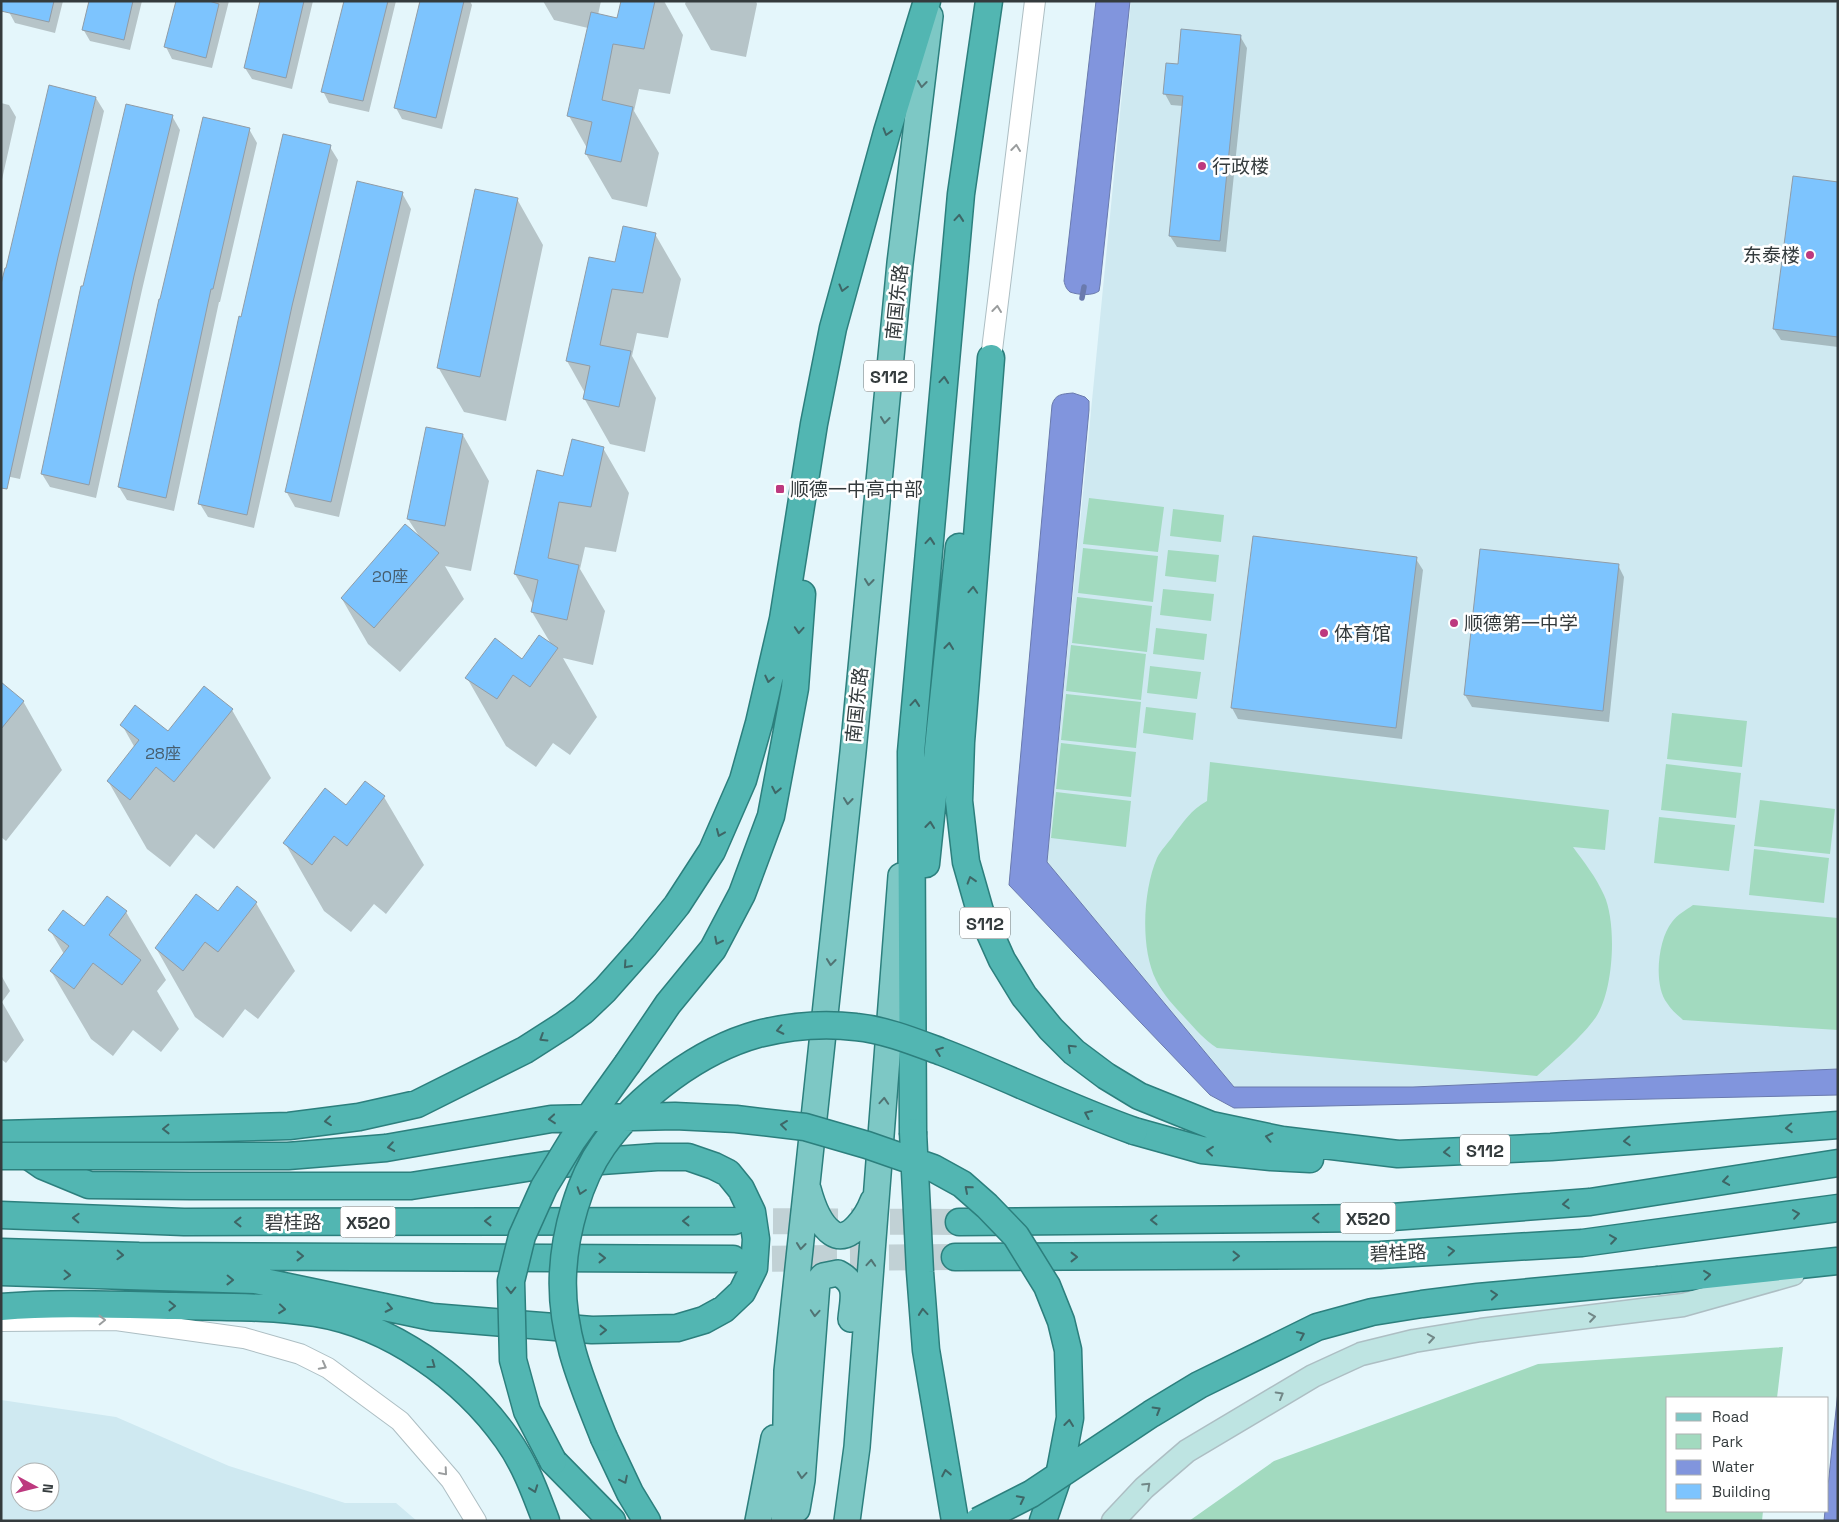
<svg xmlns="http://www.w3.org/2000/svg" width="1839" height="1522" viewBox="0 0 1839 1522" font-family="'Space Grotesk','Noto Sans SC',sans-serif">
<rect width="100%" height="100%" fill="#e4f6fb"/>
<path fill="#cfe9f1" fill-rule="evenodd" d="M1131,1H1838V1069L1413,1087L1234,1088L1047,862Z
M1,1400L116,1417L229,1466L345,1503H396L417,1521H1ZM20,1472H50V1502H20Z"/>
<path fill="#a2dabf" d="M1089,498L1164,507L1158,552L1083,544Z
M1173,509L1224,515L1221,542L1170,536Z
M1083,548L1158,556L1153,602L1078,593Z
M1168,550L1219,555L1216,582L1165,576Z
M1163,589L1214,594L1211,621L1160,615Z
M1077,597L1152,606L1147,652L1072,643Z
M1156,628L1207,634L1204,660L1153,654Z
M1071,645L1146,654L1141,700L1066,691Z
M1150,666L1201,672L1197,699L1147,693Z
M1066,694L1141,702L1136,748L1061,740Z
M1146,707L1196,713L1193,740L1143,733Z
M1672,713L1747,721L1742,767L1667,759Z
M1061,743L1136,752L1131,797L1056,789Z
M1210,762L1609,810L1605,850L1573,847C1584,862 1596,877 1604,895C1617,923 1614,990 1596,1017C1582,1037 1556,1059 1537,1076L1217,1048C1205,1040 1196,1030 1186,1019C1176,1008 1163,995 1156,980C1140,948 1143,890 1157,858C1161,850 1168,843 1173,836C1183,822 1191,810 1207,801Z
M1666,764L1741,773L1736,818L1661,810Z
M1056,792L1131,801L1126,847L1051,838Z
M1760,800L1835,809L1830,854L1754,846Z
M1659,817L1735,825L1729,871L1654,863Z
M1754,849L1829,858L1824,903L1749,895Z
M1693,905L1838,918V1030L1683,1020C1678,1015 1671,1010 1667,1003C1653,985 1658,939 1672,922C1677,915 1686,910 1693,905Z
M1783,1347L1777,1398H1668V1511H1763L1762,1521H1189L1274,1461L1538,1364Z"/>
<path fill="#8195dd" stroke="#6a7aad" d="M1096,1H1130L1100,285L1099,291C1093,296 1078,295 1070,292C1066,289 1065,285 1064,281Z
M1073,393L1085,397L1089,401V410L1047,862L1234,1087H1413L1838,1069V1095L1234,1108L1210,1095L1009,885L1052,405C1055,394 1062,394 1073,393Z
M1838,1391V1521H1824L1825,1511H1828V1486Z"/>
<path fill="#0003" d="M11,1H63L55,33L15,23L9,12Z
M90,1H142L130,50L90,41L83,29Z
M177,1H229L212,68L172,59L166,47Z
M261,1H313L292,89L252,79L245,68Z
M345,1H396L369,112L329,103L323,91Z
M421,1H470L472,5L442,129L402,119L396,108Z
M543,1H601L598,15L618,19L622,1H664L683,35L670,94L639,89L634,111L659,153L647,207L612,199L586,154L587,148L569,116L588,28L554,20Z
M686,1H756L757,4L746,57L711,50L685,4Z
M1240,36L1247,48L1226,252L1177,247L1170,236L1183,106L1171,105L1165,94L1179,66Z
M96,98L104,111L20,479L1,475Z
M1,103L9,105L16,117L1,184Z
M172,116L180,130L142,290L96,498L50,487L42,474Z
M249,129L257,143L220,302H219L174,511L127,500L119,487Z
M330,147L338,160L254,528L208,517L200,504L242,318Z
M1838,183V347L1781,340L1774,329Z
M402,193L411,209L339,517L295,507L286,491Z
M517,199L543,245L506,421L464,412L438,367Z
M655,234L681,279L668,338L637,333L632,356L656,398L645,452L610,444L584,398L585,393L567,361L616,264Z
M463,435L489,481L471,571L445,566L464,599L400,672L368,644L342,599L419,536L408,519Z
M603,448L629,493L616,552L585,547L580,569L605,611L593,665L563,658L597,717L570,755L553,743L536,767L506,746L467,678L523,661L551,644L532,612L534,606L515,574L564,478Z
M1481,550L1618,565L1624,577L1609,722L1472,707L1465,695Z
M1416,559L1423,570L1402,739L1238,719L1232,708Z
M1,684L23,701L62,770L6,841L1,837Z
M232,710L271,778L214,849L196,834L170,867L147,849L108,781L135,748L122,725L168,733Z
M365,783L384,797L424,865L386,914L374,904L351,932L324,911L285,843L347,807Z
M256,903L295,971L258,1019L245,1009L223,1038L195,1017L156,948L218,912Z
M126,912L166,980L157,991L179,1029L161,1052L133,1030L113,1056L91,1039L51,971L64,954L50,930L84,927Z
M1,975L10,991L2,1002L24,1040L6,1063L1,1059Z"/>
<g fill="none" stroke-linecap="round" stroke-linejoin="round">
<path stroke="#6a7aad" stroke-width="5.5" d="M1082,298L1084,287"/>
</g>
<path fill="#7dc4fe" stroke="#909ca6" d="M1,1H54L49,22L1,11Z
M89,1H133L124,40L82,30Z
M176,1H209L219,4L206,58L164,47Z
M260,1H304L286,78L244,68Z
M344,1H388L363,101L321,92Z
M420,1H464L436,118L394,108Z
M621,1H655L644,49L613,44L602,100L633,107L621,162L585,154L592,122L567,116L591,12L617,18Z
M1181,29L1241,35L1220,241L1169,236L1183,96L1163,94L1166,63L1178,64Z
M49,85L96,97L58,257L7,489L1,488V284L5,268H6Z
M126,104L173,115L134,276L89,485L41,474L81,286H83Z
M203,117L250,128L213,289H211L166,498L118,487L159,299H160Z
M283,134L331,145L292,306L247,515L198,504L239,316L241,317Z
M1793,176L1838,182V337L1773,329Z
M357,181L403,192L331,502L285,492Z
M475,189L518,198L480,377L437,368Z
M623,226L656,233L643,293L612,289L600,345L631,351L619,407L583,399L590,366L566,361L589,257L615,262Z
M426,427L463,434L445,526L407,519Z
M572,439L604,447L591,507L559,502L548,558L579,565L567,620L531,612L538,580L514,574L537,470L563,476Z
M405,524L439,553L374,628L341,598Z
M1253,536L1417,557L1396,728L1231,708Z
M1480,549L1619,564L1603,711L1464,695Z
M539,635L558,648L530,687L513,675L497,699L465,678L495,638L522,659Z
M1,682L24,701L1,729Z
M204,686L233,709L174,782L156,767L130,800L107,781L139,740L120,725L135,705L168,731Z
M365,781L385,796L347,846L334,836L312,865L283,843L325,788L346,805Z
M237,886L257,902L218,952L205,942L183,971L155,948L196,894L218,911Z
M107,896L127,911L109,935L141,960L122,985L93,963L74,989L50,971L69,946L48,930L63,910L84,926Z"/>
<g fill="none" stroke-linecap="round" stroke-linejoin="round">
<path stroke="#c1d1d5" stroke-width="26" stroke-dasharray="26 13" stroke-linecap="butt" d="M734,1221L959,1222
M733,1259L955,1257"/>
<defs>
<path id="tertiary" d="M991,358L1035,1
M1,1321L116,1320L244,1338L300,1354L328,1368L400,1421L451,1480L476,1521"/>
<path id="secondary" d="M1113,1521L1144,1488L1187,1451L1313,1376L1361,1354L1414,1341L1481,1330L1683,1305L1793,1274"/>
<path id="primary" d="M808,1189C812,1204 819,1224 832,1233C850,1245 868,1214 873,1201
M797,1509L802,1480L817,1283L823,1276L838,1273C859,1284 853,1298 851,1319
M758,1521L774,1438
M784,1521L787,1371L853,752L900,263L930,16
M847,1521L857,1447L901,876"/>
<path id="trunk" d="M991,358L961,742L959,801L966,862L980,911L1002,960L1024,996L1051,1029L1074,1052L1106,1076L1139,1096L1211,1125L1282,1140L1398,1154L1551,1147L1838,1125
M926,864L959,547
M628,1063L668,1004L713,949L742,894L771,816L795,688L802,594
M1134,1131L1202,1150L1271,1157L1310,1159
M913,1132L911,752L961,194L989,1
M1,1134L289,1126L359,1117L417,1104L525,1050L564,1025L583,1011L605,990L644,946L677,905L712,851L743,780L759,723L783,619L814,424L833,328L887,132L927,1
M1,1215L184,1222L734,1221
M959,1222L1379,1218L1590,1202L1838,1163
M1,1252L139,1256L733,1259
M955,1257L1380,1255L1582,1243L1838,1208
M1,1272L255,1280L432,1317L592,1330L677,1328L704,1320L724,1309L742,1292L754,1268L756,1239L752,1212L741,1189L728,1173L714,1166L688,1157H657L545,1165L411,1186H190L89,1185L43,1166L20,1150
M1659,1280L1837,1261
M1,1307C59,1302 117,1305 175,1306C222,1307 269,1306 315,1313C390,1325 464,1378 507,1439C525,1464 535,1492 546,1521
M604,1438L630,1493L647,1521
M553,1461L612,1521
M1043,1521L1060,1471"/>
</defs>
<use href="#tertiary" stroke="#adbec3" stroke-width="22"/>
<use href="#secondary" stroke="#adbec3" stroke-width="25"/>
<use href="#primary" stroke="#2c7f7d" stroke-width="28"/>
<use href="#trunk" stroke="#2c7f7d" stroke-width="29"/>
<use href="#tertiary" stroke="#fff" stroke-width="20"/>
<use href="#secondary" stroke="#bee4e2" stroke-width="22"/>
<use href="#primary" stroke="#7dc8c5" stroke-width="25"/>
<use href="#trunk" stroke="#52b6b2" stroke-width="26"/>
<defs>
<path id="trunk-bridge" d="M913,1132L920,1272L926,1350L955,1521
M1,1156H288L386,1148L551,1119L675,1116L736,1119L805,1127L867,1145L933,1168L962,1184L987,1206L1016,1236L1047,1286L1061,1321L1068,1350L1070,1418L1060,1471
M604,1438C582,1383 560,1333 563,1273C565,1232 579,1180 603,1146C638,1096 700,1050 758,1034C790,1026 824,1023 856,1027C886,1030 915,1042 942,1052C1007,1077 1069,1108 1134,1131
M553,1461L527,1411L513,1360L511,1281L522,1236L544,1187L572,1141L628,1063
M978,1521L1031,1494L1151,1414L1199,1385L1317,1327L1372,1312L1422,1304L1478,1297L1659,1280"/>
</defs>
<use href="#trunk-bridge" stroke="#2c7f7d" stroke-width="29" stroke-linecap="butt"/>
<use href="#trunk-bridge" stroke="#52b6b2" stroke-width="26"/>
</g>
<defs><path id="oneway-chevron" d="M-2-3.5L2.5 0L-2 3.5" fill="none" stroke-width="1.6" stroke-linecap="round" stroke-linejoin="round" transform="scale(1.25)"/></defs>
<g stroke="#517373">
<use href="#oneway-chevron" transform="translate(922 84) rotate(97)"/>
<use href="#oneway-chevron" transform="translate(885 420) rotate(96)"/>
<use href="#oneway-chevron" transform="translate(869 582) rotate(96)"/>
<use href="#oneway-chevron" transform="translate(848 801) rotate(96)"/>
<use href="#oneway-chevron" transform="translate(831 962) rotate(96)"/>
<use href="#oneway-chevron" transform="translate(884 1101) rotate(-86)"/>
<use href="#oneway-chevron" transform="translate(801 1246) rotate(96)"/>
<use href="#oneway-chevron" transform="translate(871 1263) rotate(-86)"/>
<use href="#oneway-chevron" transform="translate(815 1313) rotate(94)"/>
<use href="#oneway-chevron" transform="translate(802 1475) rotate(95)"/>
</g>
<g stroke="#3e6666">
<use href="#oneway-chevron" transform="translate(887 132) rotate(107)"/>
<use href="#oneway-chevron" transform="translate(959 218) rotate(-85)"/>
<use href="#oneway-chevron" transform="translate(843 288) rotate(105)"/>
<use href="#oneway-chevron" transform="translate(944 380) rotate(-85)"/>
<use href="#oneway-chevron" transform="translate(930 541) rotate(-85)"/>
<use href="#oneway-chevron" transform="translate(973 590) rotate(-86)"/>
<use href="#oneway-chevron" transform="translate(799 630) rotate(94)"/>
<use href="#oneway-chevron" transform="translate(949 646) rotate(-84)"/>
<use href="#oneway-chevron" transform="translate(769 679) rotate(103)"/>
<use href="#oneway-chevron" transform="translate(915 703) rotate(-85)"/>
<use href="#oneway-chevron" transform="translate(776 790) rotate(101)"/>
<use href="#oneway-chevron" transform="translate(930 825) rotate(-84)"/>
<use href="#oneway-chevron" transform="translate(720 833) rotate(113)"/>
<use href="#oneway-chevron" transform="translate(971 880) rotate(-107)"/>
<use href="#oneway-chevron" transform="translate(718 941) rotate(117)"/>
<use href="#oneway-chevron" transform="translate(627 965) rotate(132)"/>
<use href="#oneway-chevron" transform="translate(780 1030) rotate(168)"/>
<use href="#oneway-chevron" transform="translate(543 1038) rotate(148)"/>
<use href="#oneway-chevron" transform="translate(1071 1048) rotate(-137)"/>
<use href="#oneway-chevron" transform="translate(939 1051) rotate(-159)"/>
<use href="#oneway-chevron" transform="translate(1088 1114) rotate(-156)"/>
<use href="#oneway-chevron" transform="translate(552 1119) rotate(175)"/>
<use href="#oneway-chevron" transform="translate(328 1121) rotate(173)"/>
<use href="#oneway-chevron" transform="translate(784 1125) rotate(-173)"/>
<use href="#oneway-chevron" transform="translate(1789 1128) rotate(176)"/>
<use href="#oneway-chevron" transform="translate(166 1129) rotate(179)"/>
<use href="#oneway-chevron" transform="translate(1269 1137) rotate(-168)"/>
<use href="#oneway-chevron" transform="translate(1627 1141) rotate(176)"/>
<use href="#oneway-chevron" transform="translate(391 1147) rotate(171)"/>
<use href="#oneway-chevron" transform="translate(1210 1151) rotate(-174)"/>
<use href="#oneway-chevron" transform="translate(1447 1152) rotate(177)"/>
<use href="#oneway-chevron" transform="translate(1726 1181) rotate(171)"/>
<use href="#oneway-chevron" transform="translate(968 1189) rotate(-139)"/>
<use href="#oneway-chevron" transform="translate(581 1191) rotate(108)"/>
<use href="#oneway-chevron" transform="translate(1566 1204) rotate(176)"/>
<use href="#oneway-chevron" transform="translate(1796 1214) rotate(-8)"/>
<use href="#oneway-chevron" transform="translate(76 1218) rotate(-178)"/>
<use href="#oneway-chevron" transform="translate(1316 1218) rotate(179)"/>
<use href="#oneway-chevron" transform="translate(1154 1220) rotate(179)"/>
<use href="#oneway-chevron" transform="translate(488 1221) rotate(180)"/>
<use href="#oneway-chevron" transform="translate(686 1221) rotate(180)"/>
<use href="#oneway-chevron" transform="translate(238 1222) rotate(180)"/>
<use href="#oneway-chevron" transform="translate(1613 1239) rotate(-8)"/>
<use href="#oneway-chevron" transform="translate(1451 1251) rotate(-4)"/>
<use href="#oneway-chevron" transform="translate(120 1255) rotate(2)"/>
<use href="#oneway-chevron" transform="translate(300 1256)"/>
<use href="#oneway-chevron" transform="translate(1236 1256)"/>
<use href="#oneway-chevron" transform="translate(1074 1257)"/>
<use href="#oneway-chevron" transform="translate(602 1258)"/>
<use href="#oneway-chevron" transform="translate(67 1275) rotate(2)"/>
<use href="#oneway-chevron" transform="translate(1707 1275) rotate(-6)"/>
<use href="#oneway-chevron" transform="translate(230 1280) rotate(1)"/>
<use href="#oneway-chevron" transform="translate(511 1290) rotate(90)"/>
<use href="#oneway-chevron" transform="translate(1494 1295) rotate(-5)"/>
<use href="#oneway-chevron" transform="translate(172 1306) rotate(1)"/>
<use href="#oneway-chevron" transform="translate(389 1308) rotate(12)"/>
<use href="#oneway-chevron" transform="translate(282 1309) rotate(6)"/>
<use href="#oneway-chevron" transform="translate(923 1312) rotate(-95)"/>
<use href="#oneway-chevron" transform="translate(603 1330) rotate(-1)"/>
<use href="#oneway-chevron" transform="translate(1301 1335) rotate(-25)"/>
<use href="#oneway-chevron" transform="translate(432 1365) rotate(36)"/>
<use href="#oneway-chevron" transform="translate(1157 1410) rotate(-31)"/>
<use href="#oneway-chevron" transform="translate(1069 1423) rotate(-83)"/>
<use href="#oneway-chevron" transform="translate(946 1473) rotate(-101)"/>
<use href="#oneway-chevron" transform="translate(624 1480) rotate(64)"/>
<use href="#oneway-chevron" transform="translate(534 1489) rotate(70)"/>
<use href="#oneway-chevron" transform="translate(1021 1499) rotate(-27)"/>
</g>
<g stroke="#9a9d9e">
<use href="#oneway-chevron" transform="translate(1016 148) rotate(-83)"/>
<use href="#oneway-chevron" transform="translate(997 309) rotate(-83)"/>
<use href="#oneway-chevron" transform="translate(102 1320) rotate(-1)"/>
<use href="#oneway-chevron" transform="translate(323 1366) rotate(28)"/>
<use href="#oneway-chevron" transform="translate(444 1472) rotate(49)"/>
</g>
<g stroke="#728787">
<use href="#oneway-chevron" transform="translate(1592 1317) rotate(-8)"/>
<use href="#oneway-chevron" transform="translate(1431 1338) rotate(-9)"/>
<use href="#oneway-chevron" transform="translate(1280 1395) rotate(-30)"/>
<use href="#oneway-chevron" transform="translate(1147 1486) rotate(-43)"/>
</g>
<g fill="#bd397f" stroke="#fff" stroke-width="2">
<circle cx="1202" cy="166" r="5"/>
<circle cx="1810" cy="255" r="5"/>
<rect x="775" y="484" width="10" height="10" rx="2.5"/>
<circle cx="1454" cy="623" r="5"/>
<circle cx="1324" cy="633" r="5"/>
</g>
<g text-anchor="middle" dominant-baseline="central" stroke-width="5" stroke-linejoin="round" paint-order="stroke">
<g font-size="16" fill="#465d6d">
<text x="390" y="576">20座</text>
<text x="163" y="753">28座</text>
</g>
<g fill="#fff" stroke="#717677" stroke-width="1">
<rect x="864" y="360.5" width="50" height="31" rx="4"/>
<rect x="960" y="907.5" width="50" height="31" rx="4"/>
<rect x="1460" y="1134.5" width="50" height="31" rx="4"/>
<rect x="1340.5" y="1202.5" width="55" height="31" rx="4"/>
<rect x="340.5" y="1206.5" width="55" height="31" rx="4"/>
</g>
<g font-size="18" font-weight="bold" fill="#343b3d">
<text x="889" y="376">S112</text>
<text x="985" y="923">S112</text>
<text x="1485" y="1150">S112</text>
<text x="1368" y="1218">X520</text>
<text x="368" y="1222">X520</text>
</g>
<g font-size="19" fill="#343b3d" stroke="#fff" text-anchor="start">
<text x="1212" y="166">行政楼</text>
<text x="1800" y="255" text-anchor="end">东泰楼</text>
<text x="790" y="489">顺德一中高中部</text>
<text x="1464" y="623">顺德第一中学</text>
<text x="1334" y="633">体育馆</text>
</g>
<g font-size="19" fill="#343b3d" stroke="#fff">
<text transform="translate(897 302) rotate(-84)">南国东路</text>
<text transform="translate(857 705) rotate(-84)">南国东路</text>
<text x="293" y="1222">碧桂路</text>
<text transform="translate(1398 1253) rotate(-3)">碧桂路</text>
</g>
</g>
<rect width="1839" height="1522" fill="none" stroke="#343b3d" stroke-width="5"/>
<rect x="1666" y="1397" width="162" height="115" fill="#ffffff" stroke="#aeb1b1"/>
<rect x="1676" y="1413" width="25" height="8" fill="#7dc8c5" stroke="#aeb1b1"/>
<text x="1712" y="1422" font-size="15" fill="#343b3d">Road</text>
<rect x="1676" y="1434" width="25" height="15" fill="#a2dabf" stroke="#aeb1b1"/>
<text x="1712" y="1447" font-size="15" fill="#343b3d">Park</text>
<rect x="1676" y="1460" width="25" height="15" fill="#8195dd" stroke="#aeb1b1"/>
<text x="1712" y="1472" font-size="15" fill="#343b3d">Water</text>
<rect x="1676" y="1484" width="25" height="15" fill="#7dc4fe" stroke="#aeb1b1"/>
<text x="1712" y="1497" font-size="15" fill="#343b3d">Building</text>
<g transform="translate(35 1487) rotate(97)"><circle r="24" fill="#ffffff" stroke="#aeb1b1"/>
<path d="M0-4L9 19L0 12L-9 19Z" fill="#bd397f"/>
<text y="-8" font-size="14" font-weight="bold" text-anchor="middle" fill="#343b3d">N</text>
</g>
</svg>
